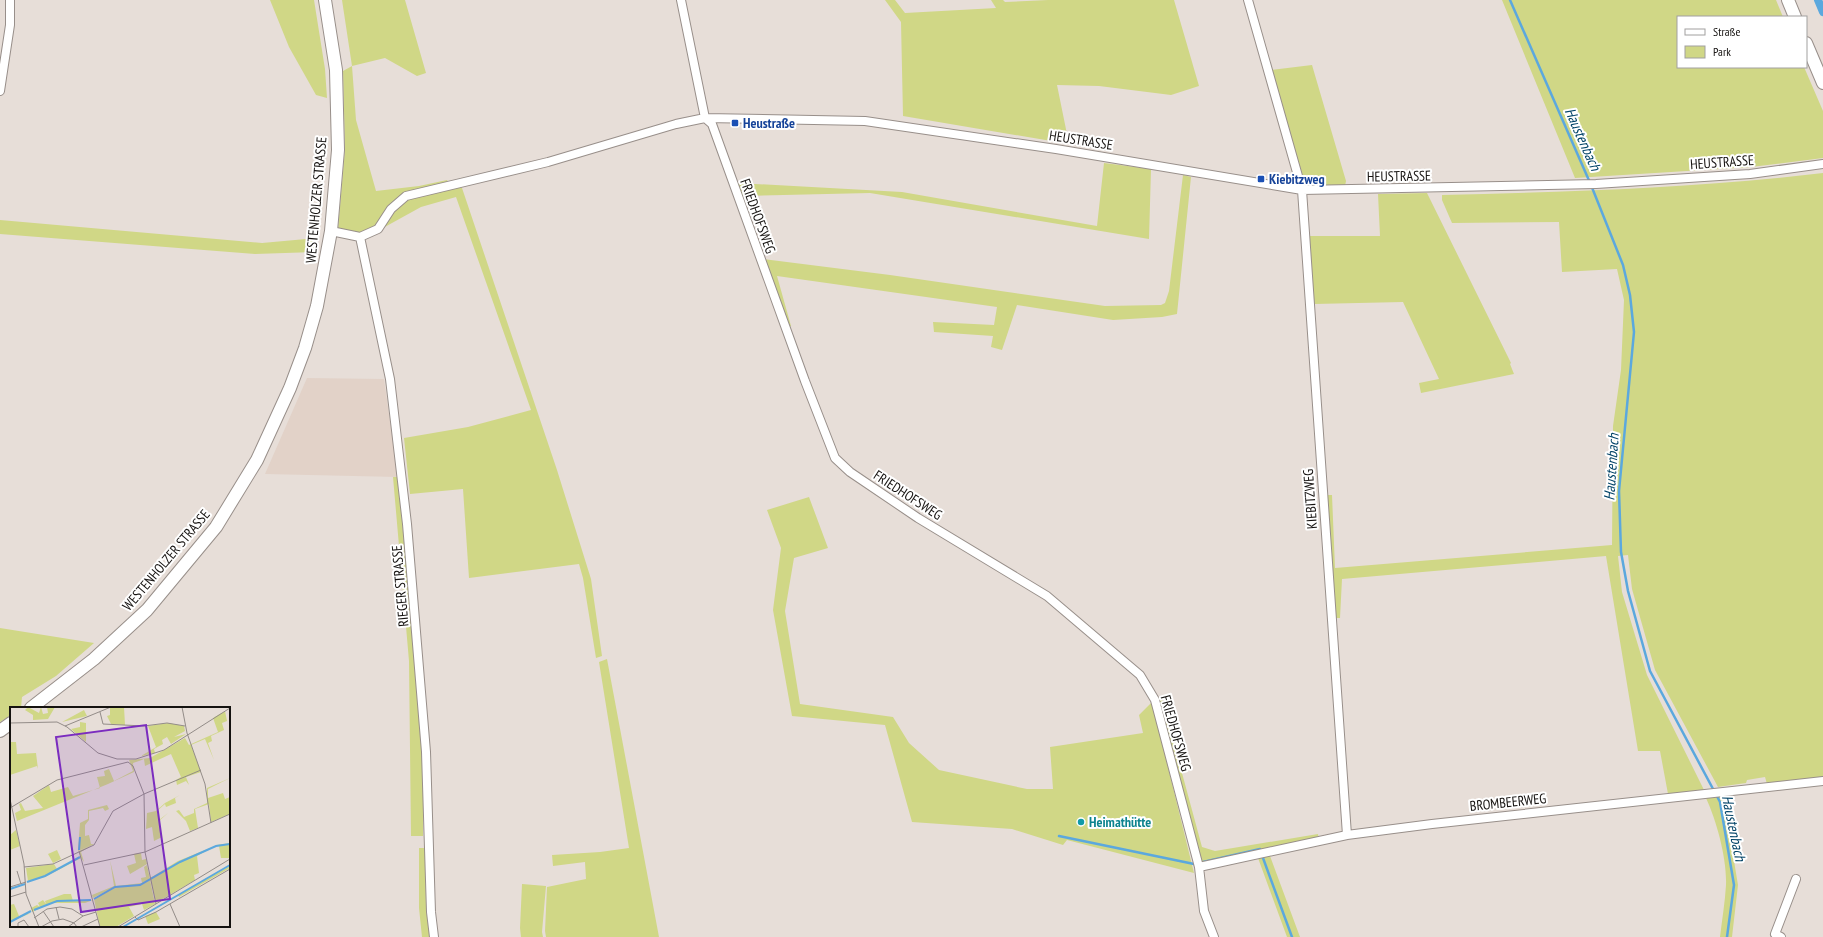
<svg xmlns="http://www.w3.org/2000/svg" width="1823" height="937" viewBox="0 0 1823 937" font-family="'PT Sans Narrow',sans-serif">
<rect width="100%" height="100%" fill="#e7ded8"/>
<path fill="#e2d2c8" d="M307,378L384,379L398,477L265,474Z"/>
<path fill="#d0d786" d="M270,0H314L325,69L327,98L316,95L289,47Z
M342,0H405L426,73L417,76L385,58L352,66L356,120L376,191L419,186L447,180L452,188L460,186L462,188L557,470L591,579L602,656L596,658L583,578L579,564L469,578L463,489L410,494L404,438L468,427L531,410L456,197L421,207L363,239L357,232L338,229L345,149L343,71L352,66Z
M885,0H895L905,13L996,8L991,0H1003L1005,2L1048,0H1174L1199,86L1171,95L1099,86L1057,85L1069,144L903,116L901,22Z
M1502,0H1776L1783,17H1678V67H1804L1823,111V158L1751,167L1575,178Z
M1312,65L1346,181L1345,186H1310L1304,180L1271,70Z
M1104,163L1151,169L1149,239L870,193L742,196L737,183L902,192L1097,226Z
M1823,173V778L1767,784L1765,777L1747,780L1746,783L1718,787L1655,670L1632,589L1628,555L1618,556L1622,592L1647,675L1704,790L1668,794L1660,751H1638L1606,556L1342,579L1340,618H1334L1326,495H1332L1335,568L1612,545L1613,426L1621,370L1624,300L1617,269L1562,272L1559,222L1452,223L1442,200V195C1569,192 1697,188 1823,173Z
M1183,175L1191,177L1177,314L1162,317L1113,320L1017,305L1002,350L991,347L993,336L934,332L933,322L994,325L997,307L777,276L791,326L787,328L763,259L890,275L1105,306L1161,305L1165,303L1169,291Z
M1427,193L1511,363L1510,364L1514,374L1421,393L1419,383L1439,379L1403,302L1314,304L1309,236H1380L1378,194Z
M0,220L262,243L317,238L315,252L255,254L0,234Z
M393,477H398L423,752V836H411L409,661Z
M809,497L828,548L794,558L785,611L800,704L893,717L909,743L939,770L1027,789H1053L1050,747L1143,733L1139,715L1152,702L1194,873L1067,840L1063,845L1012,829L912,822L885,725L792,716L773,610L781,548L767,510Z
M0,628L94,643L56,676L22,697L21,708H11V715L0,722Z
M607,659L659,937H546L545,931L547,887L586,879L585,862L553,866L552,855L600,852L629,848L599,662Z
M1157,698L1162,699L1202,847L1215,851L1318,834L1319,840L1200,865Z
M1723,795L1738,885L1732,937H1720C1722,920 1725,902 1726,885C1727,859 1717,822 1706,798Z
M419,848H425L426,908L430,937H422L419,908Z
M1270,853V856L1300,937H1287L1258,858Z
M522,884L546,886L542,932L543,937H521L520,928Z"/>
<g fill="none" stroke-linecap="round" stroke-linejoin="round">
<path stroke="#5ba8de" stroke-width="2.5" d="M1510,0L1591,185L1623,265L1630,295L1634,332L1619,491L1621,552L1628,591L1650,671L1720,802L1734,885L1727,937
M1059,836L1194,864
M1263,858L1292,937
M1203,862L1260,849"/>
<path stroke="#5ba8de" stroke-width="8" d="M1818,0L1823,12"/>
<defs>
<path id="minor" d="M681,0L705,118L712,124L805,381L835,458L850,472L918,518L1047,596L1140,675L1155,700L1199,867L1204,911L1214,937
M1248,0L1302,190L1347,835
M0,91L10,25V0
M331,231L360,237
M360,237L378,229L391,209L406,196L548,162L676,124L705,118L865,121L1056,149L1302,190L1596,184L1750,174L1823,164
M360,237L390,379L407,524L426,752L431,912L434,937
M1199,867L1347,835L1432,824L1823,781
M1781,937L1775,934L1796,879"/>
<path id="secondary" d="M1788,0L1795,17
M1806,43L1823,83
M31,708L94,659L147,610L216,527L257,460L290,388L305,348L317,306L331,231L338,150L336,70L325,0
M0,731L11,723"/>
</defs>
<use href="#minor" stroke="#988f8a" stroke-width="10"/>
<use href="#secondary" stroke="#988f8a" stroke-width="14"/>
<use href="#minor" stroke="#fff" stroke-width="8"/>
<use href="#secondary" stroke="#fff" stroke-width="12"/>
</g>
<g fill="#1a4fb4" stroke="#fff" stroke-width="1.5">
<rect x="731" y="119" width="8" height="8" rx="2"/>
<rect x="1257" y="175" width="8" height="8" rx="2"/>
</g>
<circle fill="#0f9aa8" stroke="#fff" stroke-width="1.5" cx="1081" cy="822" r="4"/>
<g text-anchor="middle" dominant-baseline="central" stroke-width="4" stroke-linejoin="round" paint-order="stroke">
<g font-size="14" font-weight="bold" fill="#164399" stroke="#fff" text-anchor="start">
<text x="743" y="123">Heustraße</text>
<text x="1269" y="179">Kiebitzweg</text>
</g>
<g font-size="14" fill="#151210" stroke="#fff">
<text transform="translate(1081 140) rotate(9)">HEUSTRASSE</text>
<text transform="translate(1722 162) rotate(-4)">HEUSTRASSE</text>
<text transform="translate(1399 176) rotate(-1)">HEUSTRASSE</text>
<text transform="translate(316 200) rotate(-85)">WESTENHOLZER STRASSE</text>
<text transform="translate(758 216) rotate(70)">FRIEDHOFSWEG</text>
<text transform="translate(908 495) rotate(33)">FRIEDHOFSWEG</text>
<text transform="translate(1310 499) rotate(-94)">KIEBITZWEG</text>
<text transform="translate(166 560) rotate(-50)">WESTENHOLZER STRASSE</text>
<text transform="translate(400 586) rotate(-95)">RIEGER STRASSE</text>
<text transform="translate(1176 733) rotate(74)">FRIEDHOFSWEG</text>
<text transform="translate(1508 802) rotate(-6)">BROMBEERWEG</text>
</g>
<g font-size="14" font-weight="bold" fill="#0d838f" stroke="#fff" text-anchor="start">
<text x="1089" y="822">Heimathütte</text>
</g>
<g font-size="15" font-style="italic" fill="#024367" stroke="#fff">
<text transform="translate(1583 139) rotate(66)">Haustenbach</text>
<text transform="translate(1611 467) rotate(-86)">Haustenbach</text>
<text transform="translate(1734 828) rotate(78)">Haustenbach</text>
</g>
</g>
<g transform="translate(10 707)">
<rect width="220" height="220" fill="#e7ded8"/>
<path d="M18,0L29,6L31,0L33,7L38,6L37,0H45L38,12L23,13V8L15,3ZM114,0L115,18L101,17L97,9L100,8V1ZM74,3L77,9L52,15ZM215,4L217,14L212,16L214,23L201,29L202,34L198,36L204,53L195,32L181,38L191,65L176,70L179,78L176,74L167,78L166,73L171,70L161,47L135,59L134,52L129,54L123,56L124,65L98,77L7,114L5,106L11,103L9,97L11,96L15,104L33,101L23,89L39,78L41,85L58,80L63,89L90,81L87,70L95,69L94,64L99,62L104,74L123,64L119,53L140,51L175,31L179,38L208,25L203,11ZM70,15L76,16V35L61,22L70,20ZM158,16L174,19L175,24L164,30L176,27L161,37L157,30L152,33L153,37L144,42L145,46L131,49L146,40L138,19ZM0,35H6L7,47L26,46L28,62L27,59L0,68ZM220,71L198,82V91L213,86L215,92L220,90V107L201,115L199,97L185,102L188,121L180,124L176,114L166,104L169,103L174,110L184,106V102L197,96V81ZM170,88L165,91L166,96L156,100L155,97L147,104L149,113L158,106L149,114L152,130L144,134L142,120L136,122L137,106L146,104L155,96ZM97,98L99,102L95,104L93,101L79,104V113L75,118V129L79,128L81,137H84L71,145L74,155L71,151L35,170L18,174L16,161L44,157L47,162L71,150L69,144L82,138L68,144L70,116L78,112V103ZM6,123L10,139L0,143V128ZM220,136V151H211L209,139L206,138ZM205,139L187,149L189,166L184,168L185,173L146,196L140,171L168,154ZM47,143L51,152L43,156L38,147ZM131,146L132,153L136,152L137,157L120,167L117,159L126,156L124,147ZM100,153L106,179L132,176L131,171L136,170L134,160L137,158L145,197L134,203L132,197L119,200L124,209L106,220H90L84,192L105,180L83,191L82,188L104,179ZM220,159V161L169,190L168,188ZM54,187H61L63,194L83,193L75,196H41L22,205L21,201L27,198L30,200L28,196L33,193L36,197L35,194ZM4,197L9,209L21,206L0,215V198ZM146,205L150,212L138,217L135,209Z" fill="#d0d786"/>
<path fill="none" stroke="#5ba8de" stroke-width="2" d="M69,143L70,130M17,175L35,169L70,150M0,182L15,177M84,192L105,180L130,178L170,155L206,139L220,137M24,203L47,194L81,193M0,215L21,204M113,220L220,158"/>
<path fill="none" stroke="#938c88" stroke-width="1" d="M172,0L177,26L195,77L201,116M90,5L93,17L134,19L157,16L175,19M0,16L47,15L57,20L88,46L107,52H126L154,43L220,1M55,19L101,0M118,55L123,59L134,87L135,145L146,197M0,92L14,157L16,187L29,220M0,101L47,73L118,55M69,144L90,220M74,158L135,145L220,107M14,160L43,157L84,138L103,104L134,87L191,63M7,164L11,177M0,180L16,175M0,190L16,185M160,197L170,220M46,200L49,212M33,204L44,220M125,210L128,213L146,205L220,162M24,211L37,202L50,200L62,202L73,209M8,220V216L14,213L19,220M31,220L42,214L53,212L64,216L67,220M58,220L73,209L86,205M71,220L88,212M108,220L220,152"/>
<path fill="#7b2cbf" fill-opacity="0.15" stroke="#7b2cbf" stroke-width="2" d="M136,18L160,192L71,205L46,30Z"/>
<rect width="220" height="220" fill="none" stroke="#151210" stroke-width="2"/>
</g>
<rect x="1677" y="16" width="130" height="52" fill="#ffffff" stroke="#a1a09f"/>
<rect x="1685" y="29" width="20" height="6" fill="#ffffff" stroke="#a1a09f"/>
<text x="1713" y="36" font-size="12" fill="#151210">Straße</text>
<rect x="1685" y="46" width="20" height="12" fill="#d0d786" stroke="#a1a09f"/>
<text x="1713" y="56" font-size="12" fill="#151210">Park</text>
</svg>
